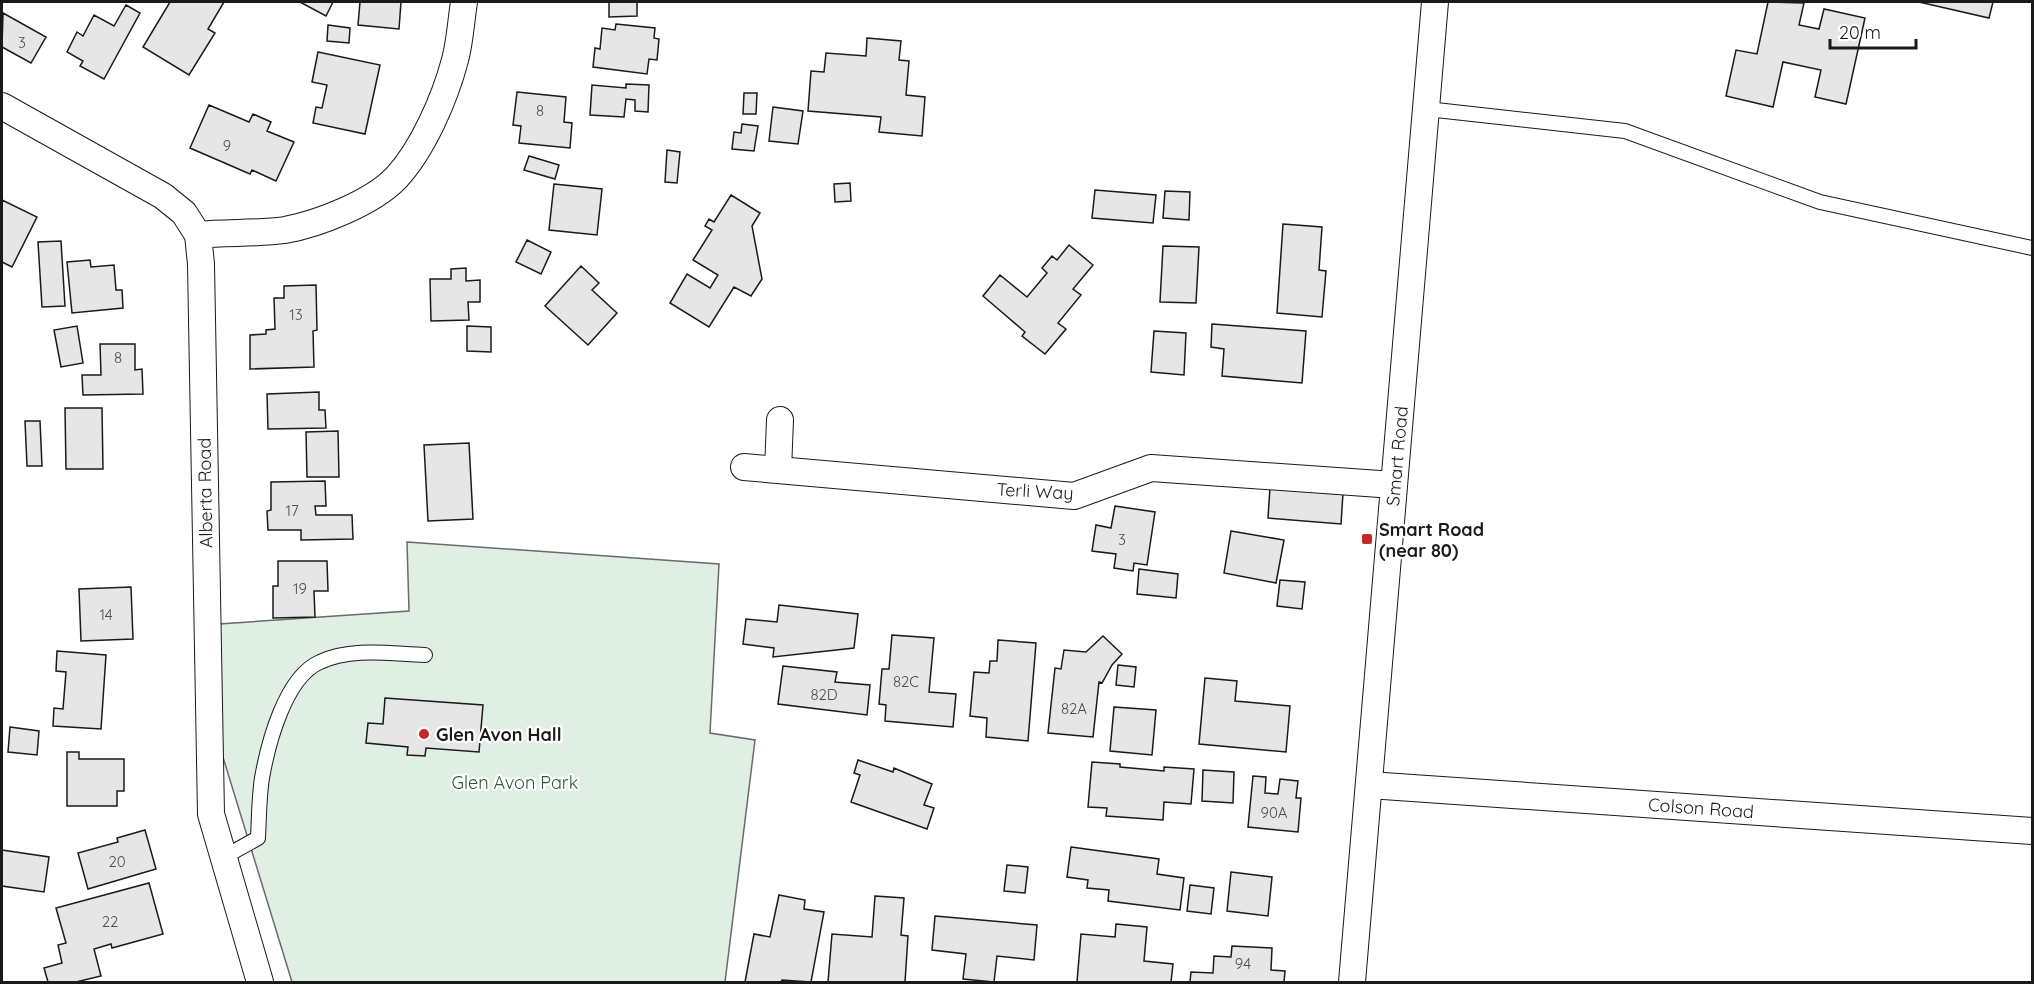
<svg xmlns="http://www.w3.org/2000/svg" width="2034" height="984" viewBox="0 0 2034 984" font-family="Quicksand,sans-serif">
<rect width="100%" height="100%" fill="#fff"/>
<path fill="#e0efe3" stroke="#6a6a6a" stroke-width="1.5" d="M407,542L719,564L710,733L755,740L725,982H292L222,754L219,624L409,611Z"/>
<path fill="#e6e6e6" stroke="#1a1a1a" stroke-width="1.5" d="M170,2H224L208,29L215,33L189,75L143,47Z
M300,2H333L326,16Z
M360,2H401L399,29L358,25Z
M609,2H637V16L609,17Z
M1768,2L1804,3L1799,25L1819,29L1824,9L1865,18L1846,104L1815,97L1821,70L1783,62L1773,107L1726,96L1736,50L1757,54Z
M1919,2H1993L1989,18Z
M126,5L140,13L104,79L80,66L83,61L67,52L77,32L83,36L94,15L114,26Z
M3,13L46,37L31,63L2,47Z
M616,24L655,28L654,38L659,39L657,60L649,59L647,74L593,67L595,48L600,49L602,28L615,30Z
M328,25L350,28L349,43L327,41Z
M867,38L901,41L899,60L909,61L906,95L925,97L922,136L879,132L881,117L808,111L811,71L824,72L826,53L866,56Z
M318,52L380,65L365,134L313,123L316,107L322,108L327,85L312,82Z
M626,84L649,85L648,112L635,111V100L626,99L624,117L590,115L592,85L626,88Z
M517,92L566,97L564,122L572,123L570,148L519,143L521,126L513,125Z
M744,93H757L756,114H743Z
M209,105L249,122L253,114L271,122L267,131L294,142L276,181L252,170L250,174L190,148Z
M773,107L803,111L798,144L769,141Z
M742,124L758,126L754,151L732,149L734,132L741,133Z
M667,150L680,152L677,183L665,182Z
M529,156L559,165L555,179L524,170Z
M850,183L851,201L835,202L834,184Z
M554,184L602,189L597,235L549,230Z
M1095,190L1156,195L1153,223L1092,218Z
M1165,191L1190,192L1189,220L1163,218Z
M731,195L760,213L752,226L762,279L751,296L734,287L709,327L670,303L687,274L710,288L718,275L693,260L712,230L705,226L709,219L714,222Z
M2,200L37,217L12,267L2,262Z
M1283,224L1322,227L1319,270L1326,271L1322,317L1277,313Z
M527,240L551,252L541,274L516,262Z
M61,241L65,306L42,307L38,242Z
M1069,245L1093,265L1073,289L1081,295L1058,323L1066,329L1045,354L1022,336L1025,332L983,296L1000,275L1027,297L1047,273L1042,268L1052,256L1057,260Z
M1163,246L1199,247L1196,303L1160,302Z
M90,260L91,267L114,265L116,290H122L123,308L72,313L67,262Z
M581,266L599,283L592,290L617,313L588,345L545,306Z
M466,268V281L480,280V302H468L469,320L431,321L430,279H451V269Z
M316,285L317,330L313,331L314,367L250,369V335L266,334V330L275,329L274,298H284V286Z
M1212,324L1306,331L1302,383L1222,376L1224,349L1211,347Z
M77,326L83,363L61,367L54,330Z
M467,326L491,327V352L467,351Z
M1154,331L1186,333L1184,375L1151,372Z
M100,344H135V370L142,369L143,394L83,395L82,375H101Z
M319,392V410H325L326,428L268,429L267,394Z
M65,408H102L103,469H66Z
M25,421H40L42,466H27Z
M338,431L339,477H307L306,432Z
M469,443L473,519L428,521L424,445Z
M325,481L326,506H315L316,515H352L353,539L301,540V530H268L267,511L271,510V482Z
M1270,487L1343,493L1341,524L1268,518Z
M1115,506L1155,512L1147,565L1134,563L1133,571L1114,568L1116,554L1092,551L1096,525L1111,528Z
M1231,531L1284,540L1276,583L1224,573Z
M278,561H327L328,591H314L315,617L273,618V586H278Z
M1139,569L1178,574L1176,598L1137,594Z
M1280,580L1305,582L1302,609L1277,606Z
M131,587L133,639L81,641L79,589Z
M779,605L858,614L854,648L773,657L774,648L743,644L746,619L777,622Z
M892,635L934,638L929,692L956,694L953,727L885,721L886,705L879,704L882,669H889Z
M1103,636L1122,654L1112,665L1102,683L1099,682L1093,737L1048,733L1055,668L1061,669L1064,650L1086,652Z
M998,640L1036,643L1028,741L986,737L987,718L970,716L974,672L989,673L990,661H997Z
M57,651L106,655L101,729L53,726L54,708L63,709L66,672L56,671Z
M1118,665L1136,667L1134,687L1116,685Z
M783,666L837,672L835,682L870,685L867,715L778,704Z
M1205,678L1237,681L1235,701L1290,706L1286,752L1199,744Z
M385,698L483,705L479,752L426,748L425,756L407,755L408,747L366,743L368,723L383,724Z
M1114,707L1156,710L1152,755L1110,751Z
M10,727L39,731L37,755L8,752Z
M67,752H79V759H124V791H117V806H67Z
M858,760L893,772L894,768L932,784L924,805L934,808L927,829L851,802L860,775L854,773Z
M1092,762L1120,764V767L1164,771V767L1194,769L1191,804L1164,802L1163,820L1106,816L1107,808L1088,807Z
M1203,770L1234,772L1233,803L1202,801Z
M1253,776L1266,777L1265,793L1278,794L1280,779L1298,781L1296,798H1301L1298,832L1248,827Z
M145,830L156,869L88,889L78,853L118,842L117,838Z
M1071,847L1159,859L1157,874L1184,878L1180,910L1108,901L1109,890L1087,888L1088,880L1067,877Z
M2,850L49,857L44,892L2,886Z
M1007,865L1028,867L1025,893L1004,891Z
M1231,872L1272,877L1268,916L1227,911Z
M149,883L163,934L112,948L111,944L94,949L101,976L76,982H48L44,968L62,963L58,945L66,943L56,908Z
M1190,885L1214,888L1211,914L1187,911Z
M779,895L805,900L804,909L824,912L811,982L782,980L781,982H745L754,934L770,937Z
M875,896L904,898L901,935L908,936L905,982H828L832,934L872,937Z
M935,916L1037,925L1034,960L997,956L994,982L963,979L966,954L932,950Z
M1116,924L1147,927L1144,961L1173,964L1171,982H1077L1081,934L1115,937Z
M1232,946L1272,948L1271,970L1285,971L1284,982H1190L1191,972L1213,973L1214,956L1231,957Z"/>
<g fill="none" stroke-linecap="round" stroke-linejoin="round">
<defs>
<path id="service" d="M1427,109L1625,131L1820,202L2032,248
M224,857L258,838C259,818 259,797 262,778C268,744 285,677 320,662C352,647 391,654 425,655"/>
<path id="minor" d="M2,106L163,196L184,213L198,235L201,264L211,814L260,982
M198,235C226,232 257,234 285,230C318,224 372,203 396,178C423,149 445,98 455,60C460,42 461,21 464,2
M744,467L1074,496L1151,468L1394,485
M778,470L780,420
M1369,785L2032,831
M1352,982L1435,2"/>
</defs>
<use href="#service" stroke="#1a1a1a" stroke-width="16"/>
<use href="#minor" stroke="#1a1a1a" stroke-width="28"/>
<use href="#service" stroke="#fff" stroke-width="14"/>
<use href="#minor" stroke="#fff" stroke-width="26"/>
</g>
<g fill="#c62828" stroke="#fff" stroke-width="2">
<rect x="1361" y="533" width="12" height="12" rx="3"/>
<circle cx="424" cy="734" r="6"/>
</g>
<g text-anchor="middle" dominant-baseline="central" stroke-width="4.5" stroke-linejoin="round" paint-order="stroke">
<g font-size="15" fill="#4d4d4d">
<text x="22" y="42">3</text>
<text x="540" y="110">8</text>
<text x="227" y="145">9</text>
<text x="296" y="314">13</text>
<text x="118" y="357">8</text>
<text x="292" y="510">17</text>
<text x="1122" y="539">3</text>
<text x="300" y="588">19</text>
<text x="106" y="614">14</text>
<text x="906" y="681">82C</text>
<text x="824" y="694">82D</text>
<text x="1074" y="708">82A</text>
<text x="1274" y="812">90A</text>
<text x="117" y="861">20</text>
<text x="110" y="921">22</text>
<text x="1243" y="963">94</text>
</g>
<g font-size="18" fill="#1a1a1a" stroke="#fff">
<text transform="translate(1397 456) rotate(-85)">Smart Road</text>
<text transform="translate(1035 491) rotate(3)">Terli Way</text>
<text transform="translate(205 493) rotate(-91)">Alberta Road</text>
<text transform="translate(1701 808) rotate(4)">Colson Road</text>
</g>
<g font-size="18" font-weight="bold" fill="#1a1a1a" stroke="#fff" text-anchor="start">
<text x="1379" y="529">Smart Road<tspan x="1379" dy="21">(near 80)</tspan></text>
<text x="436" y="734">Glen Avon Hall</text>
</g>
<g font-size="18" fill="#2b5a34" stroke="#fff">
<text x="515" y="782">Glen Avon Park</text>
</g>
</g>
<rect width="2034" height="984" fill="none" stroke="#1a1a1a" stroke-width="6"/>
<path d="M1830 39v9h86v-9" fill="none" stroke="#1a1a1a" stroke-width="3"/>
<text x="1839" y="39" font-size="18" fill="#1a1a1a" stroke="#ffffff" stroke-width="4.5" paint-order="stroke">20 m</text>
</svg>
